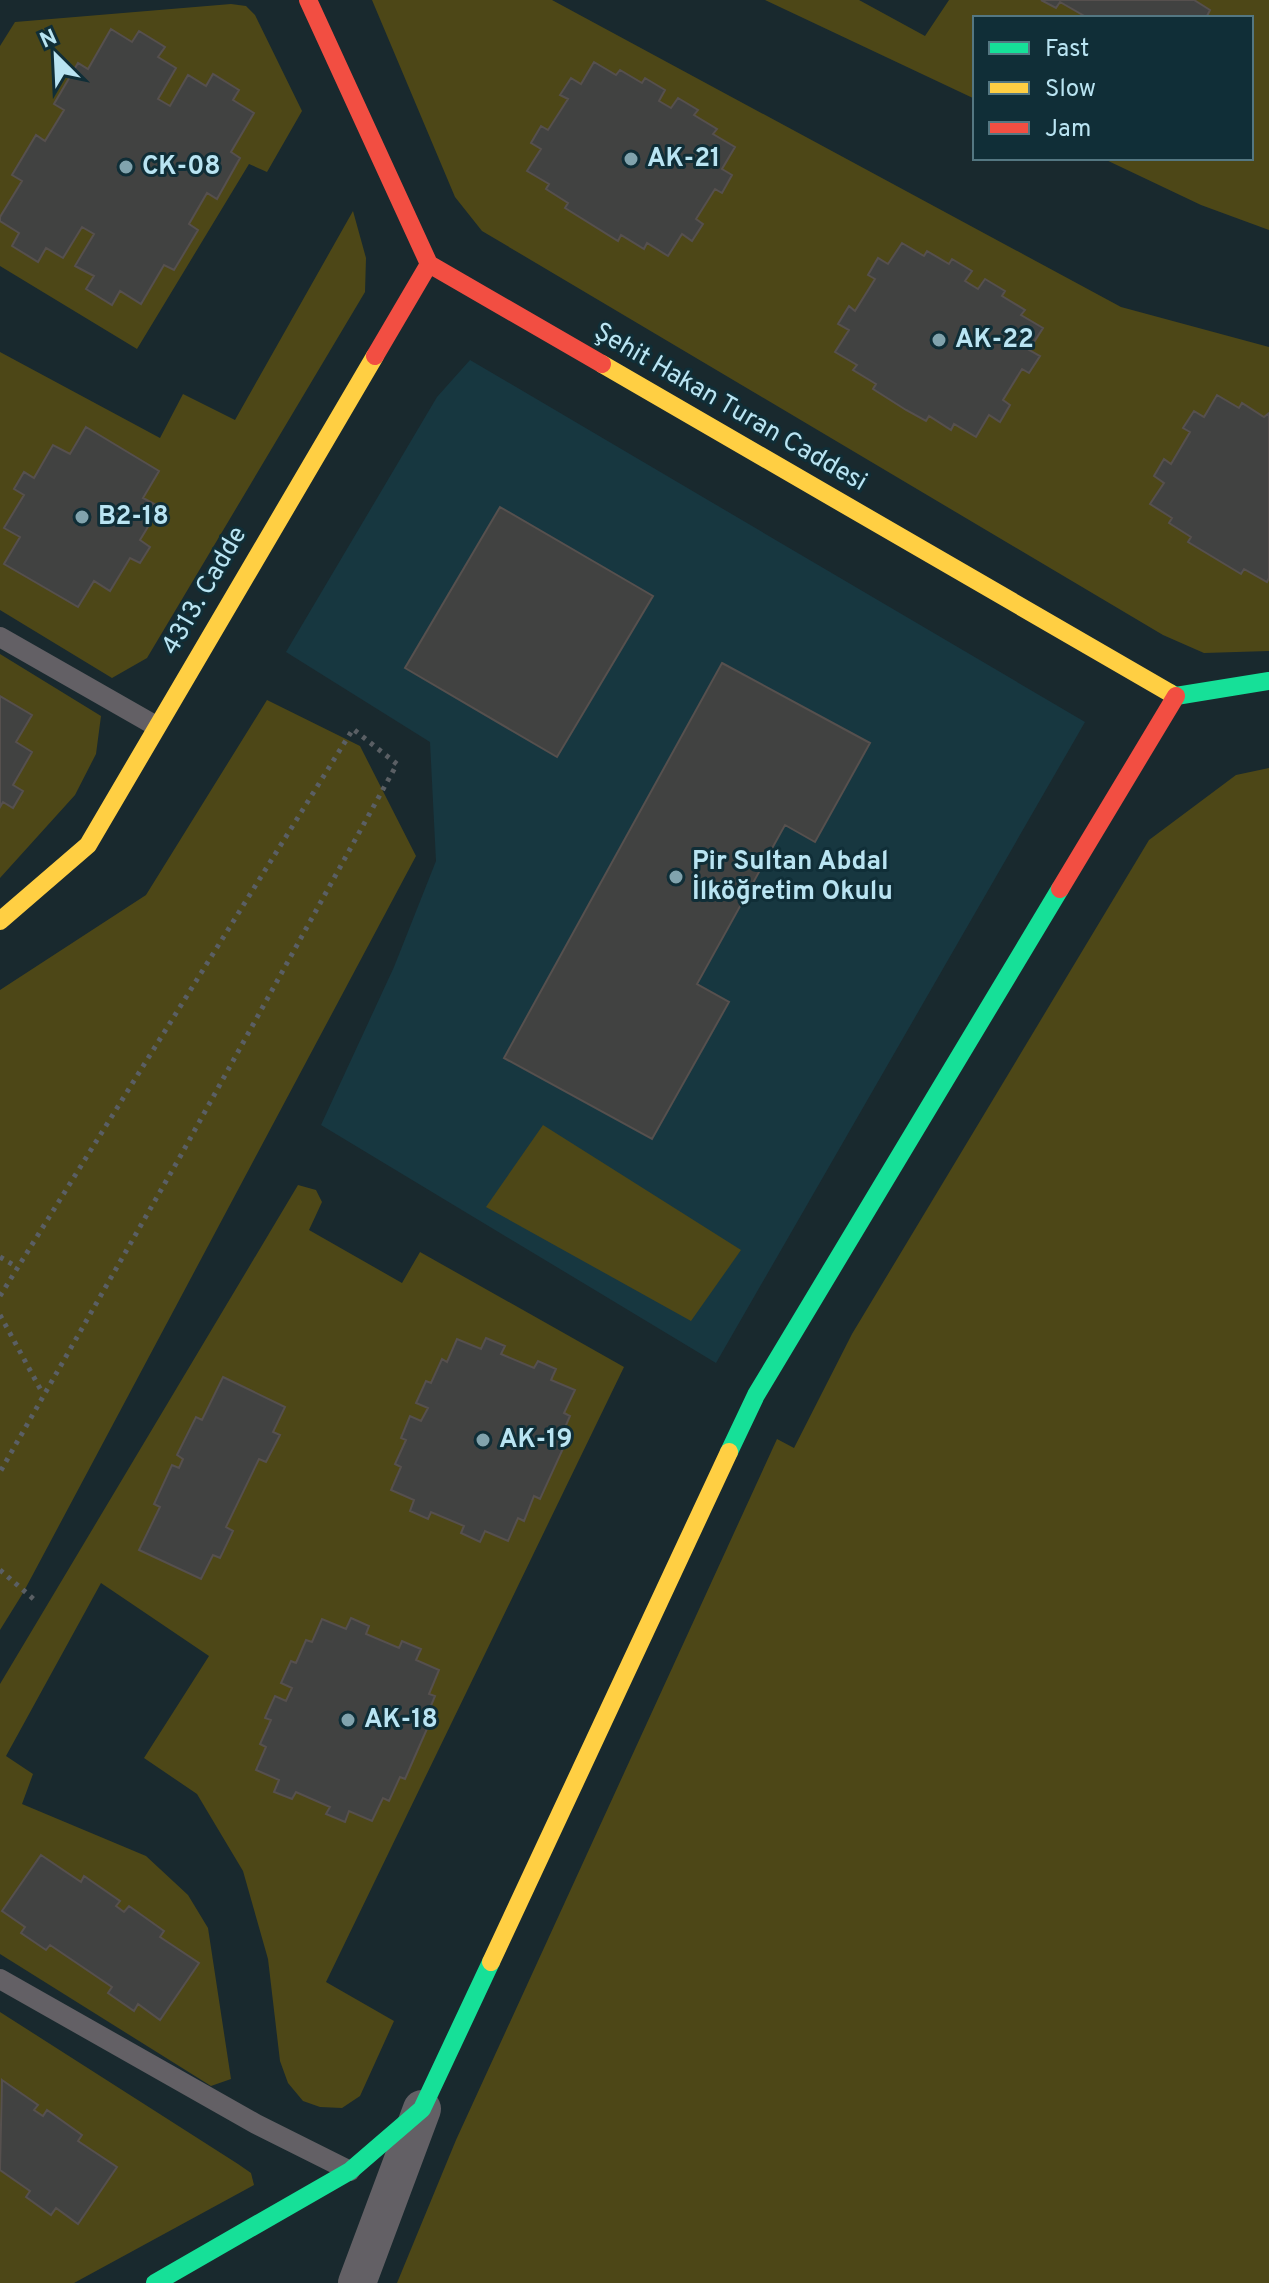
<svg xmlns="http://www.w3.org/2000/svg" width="1269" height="2283" viewBox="0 0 1269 2283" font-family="Overpass,sans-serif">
<rect width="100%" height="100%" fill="#19292e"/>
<path fill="#173740" d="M470,360L1085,722L716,1363L321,1125L394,967L436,861L430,742L286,652L437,397Z"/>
<path fill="#4d4717" d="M372,0H552L1121,307L1269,347V651L1204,653L1163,635L482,231L455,197Z
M765,0H859L925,36L949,0H1269V230L1201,205L1102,158H1251V18H975V99Z
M231,4L246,6L255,15L302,111L267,172L249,164L137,349L0,266V46L15,22Z
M353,211L366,258L365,292L147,658L112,678L0,610V352L160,438L183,394L235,420Z
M0,654L101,716L96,754L75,795L0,878Z
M267,700L360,746L416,856L23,1593L0,1630V990L146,895Z
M1269,768V2283H397L456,2140L777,1439L794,1448L852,1334L1149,840L1236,775Z
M543,1125L741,1250L691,1321L486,1207Z
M298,1185L316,1190L322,1202L309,1230L402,1283L420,1252L624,1367L326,1982L394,2021L360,2096L342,2108L320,2107L303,2101L288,2083L280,2061L268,1959L243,1871L197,1794L144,1758L209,1656L101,1583L6,1756L33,1774L22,1804L146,1856L188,1895L208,1928L231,2079L211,2086L0,1954V1684Z
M0,2012L238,2164L251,2173L254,2185L74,2283H0Z"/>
<path fill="#414241" stroke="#56504e" stroke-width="2" d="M1041,0H1194L1210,10L1206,18H1088L1060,2L1056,8Z
M111,29L132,42L139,31L165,47L158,57L176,68L158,99L170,106L188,75L206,86L213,74L239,90L233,100L254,113L231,152L240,158L217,199L207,193L189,224L198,230L174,270L164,265L141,304L120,291L112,305L86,289L94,276L75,266L94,234L82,227L63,258L46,248L38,262L12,246L19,233L0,221V217L22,181L12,175L36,135L45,141L64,110L54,104L78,63L88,69Z
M594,62L616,75L620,70L642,83L645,78L665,90L659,101L671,108L678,98L698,110L694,115L717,129L713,134L735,147L722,169L732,175L722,193L715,189L696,219L703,224L692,241L682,234L668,256L647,243L644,249L621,235L618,241L565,208L568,203L546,189L549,184L527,171L541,149L531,143L541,126L548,130L568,99L560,95L571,78L581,84Z
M902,243L924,256L927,251L949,264L952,259L972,271L965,281L978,289L985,279L1005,291L1002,296L1025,310L1021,315L1043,328L1029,350L1040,356L1029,373L1022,369L1003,400L1010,405L1000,422L989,415L976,437L954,424L951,430L929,416L926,421L906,410L873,389L876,384L853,370L857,365L835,352L849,330L838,324L849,306L855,311L875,279L868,275L878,258L888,264Z
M1217,395L1239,408L1242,403L1264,417L1269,413V578L1267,582L1244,569L1241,574L1188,542L1191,537L1169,523L1172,518L1150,504L1164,483L1154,476L1164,459L1171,464L1190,432L1183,428L1194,411L1204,417Z
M86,427L159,471L143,498L160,507L140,540L150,547L140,563L130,558L110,591L94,581L78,607L4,564L20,537L4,528L24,495L14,489L24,472L34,478L53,445L70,454Z
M500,507L653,596L557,757L405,668Z
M722,663L870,743L815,842L785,825L697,984L729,1002L652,1139L504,1058Z
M0,696L32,715L16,742L32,752L13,785L23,791L13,808L3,802L0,807Z
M486,1338L505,1346L501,1354L534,1368L538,1361L556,1369L551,1380L575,1390L564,1413L570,1416L560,1439L566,1442L540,1499L534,1496L524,1521L518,1518L508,1541L485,1531L480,1542L461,1533L464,1526L431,1512L428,1519L410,1511L414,1500L391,1490L401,1467L395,1464L406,1440L401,1438L410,1416L421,1421L428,1408L416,1403L426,1381L431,1383L442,1359L447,1362L457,1339L481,1349Z
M223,1377L285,1407L273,1432L280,1435L266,1462L259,1459L226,1527L233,1531L220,1558L213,1555L201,1579L139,1550L160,1507L154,1504L172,1465L179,1468L183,1459L177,1455L196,1417L202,1420Z
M351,1618L369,1626L366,1634L399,1648L402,1641L421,1649L416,1660L439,1670L429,1694L435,1696L425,1720L430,1722L415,1756L405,1779L400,1777L389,1801L383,1798L372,1821L349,1811L345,1822L326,1814L330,1807L296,1792L292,1799L274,1792L279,1780L256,1770L266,1747L260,1744L271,1720L265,1718L275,1696L286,1701L292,1688L281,1683L291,1661L296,1663L306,1640L312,1642L322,1619L346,1629Z
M41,1855L81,1882L84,1876L120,1901L116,1906L124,1912L129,1906L164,1931L160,1937L199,1963L160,2020L138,2004L134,2011L108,1993L112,1987L50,1945L46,1950L21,1933L25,1927L2,1911Z
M2,2080L38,2105L34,2110L43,2116L47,2110L82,2135L78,2141L117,2167L78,2224L56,2208L51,2215L26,2197L30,2191L0,2170Z"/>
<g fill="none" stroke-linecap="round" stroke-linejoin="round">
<path stroke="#5a5f64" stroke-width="5" stroke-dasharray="4 6" stroke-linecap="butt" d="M0,1257L17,1267
M0,1296L353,729L397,764L181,1155L0,1472
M0,1315L43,1394
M0,1570L37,1602"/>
<path stroke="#636065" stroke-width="20" d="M0,637L156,726
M0,1979L256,2124L350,2171"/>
<path stroke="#636065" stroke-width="38" d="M357,2283L422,2109"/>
<path stroke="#16e098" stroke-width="18" d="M1170,693L1176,696L1269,681
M729,1452L756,1395L1060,889
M155,2283L350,2171L422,2109L491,1962"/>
<path stroke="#ffcf43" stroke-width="18" d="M602,364L1170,693
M0,921L88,845L375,356
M491,1962L729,1452"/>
<path stroke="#f24e42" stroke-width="18" d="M308,0L429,264L602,364
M375,356L429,264
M1060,889L1176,696"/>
</g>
<g fill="#81a3ad" stroke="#102e37" stroke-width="3">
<circle cx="631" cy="159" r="8"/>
<circle cx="126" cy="167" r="8"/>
<circle cx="939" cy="340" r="8"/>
<circle cx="82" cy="517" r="8"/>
<circle cx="676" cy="877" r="8"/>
<circle cx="483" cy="1440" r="8"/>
<circle cx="348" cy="1720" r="8"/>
</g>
<g text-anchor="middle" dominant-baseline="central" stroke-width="6" stroke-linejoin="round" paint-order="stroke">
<g font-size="26" font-weight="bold" fill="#b9e4f2" stroke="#102e37" text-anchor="start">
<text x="647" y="159">AK-21</text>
<text x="142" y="167">CK-08</text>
<text x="955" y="340">AK-22</text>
<text x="98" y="517">B2-18</text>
<text x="692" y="862">Pir Sultan Abdal<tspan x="692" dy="30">İlköğretim Okulu</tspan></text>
<text x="499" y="1440">AK-19</text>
<text x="364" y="1720">AK-18</text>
</g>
<g font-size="26" fill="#b9e4f2" stroke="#102e37">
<text transform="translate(730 408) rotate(30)">Şehit Hakan Turan Caddesi</text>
<text transform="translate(205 591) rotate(-60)">4313. Cadde</text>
</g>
</g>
<rect x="973" y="16" width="280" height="144" fill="#102e37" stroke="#547782" stroke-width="2"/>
<rect x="989" y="42" width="40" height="12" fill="#16e098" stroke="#547782" stroke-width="2"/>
<text x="1045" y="56" font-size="24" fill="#b9e4f2">Fast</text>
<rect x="989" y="82" width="40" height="12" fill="#ffcf43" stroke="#547782" stroke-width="2"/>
<text x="1045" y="96" font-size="24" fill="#b9e4f2">Slow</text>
<rect x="989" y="122" width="40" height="12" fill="#f24e42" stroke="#547782" stroke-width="2"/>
<text x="1045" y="136" font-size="24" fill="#b9e4f2">Jam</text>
<g transform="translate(56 56) rotate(336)" stroke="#102e37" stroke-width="6" paint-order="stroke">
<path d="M0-6L14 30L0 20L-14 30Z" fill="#b9e4f2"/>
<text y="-12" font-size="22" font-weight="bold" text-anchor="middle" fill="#b9e4f2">N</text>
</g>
</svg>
